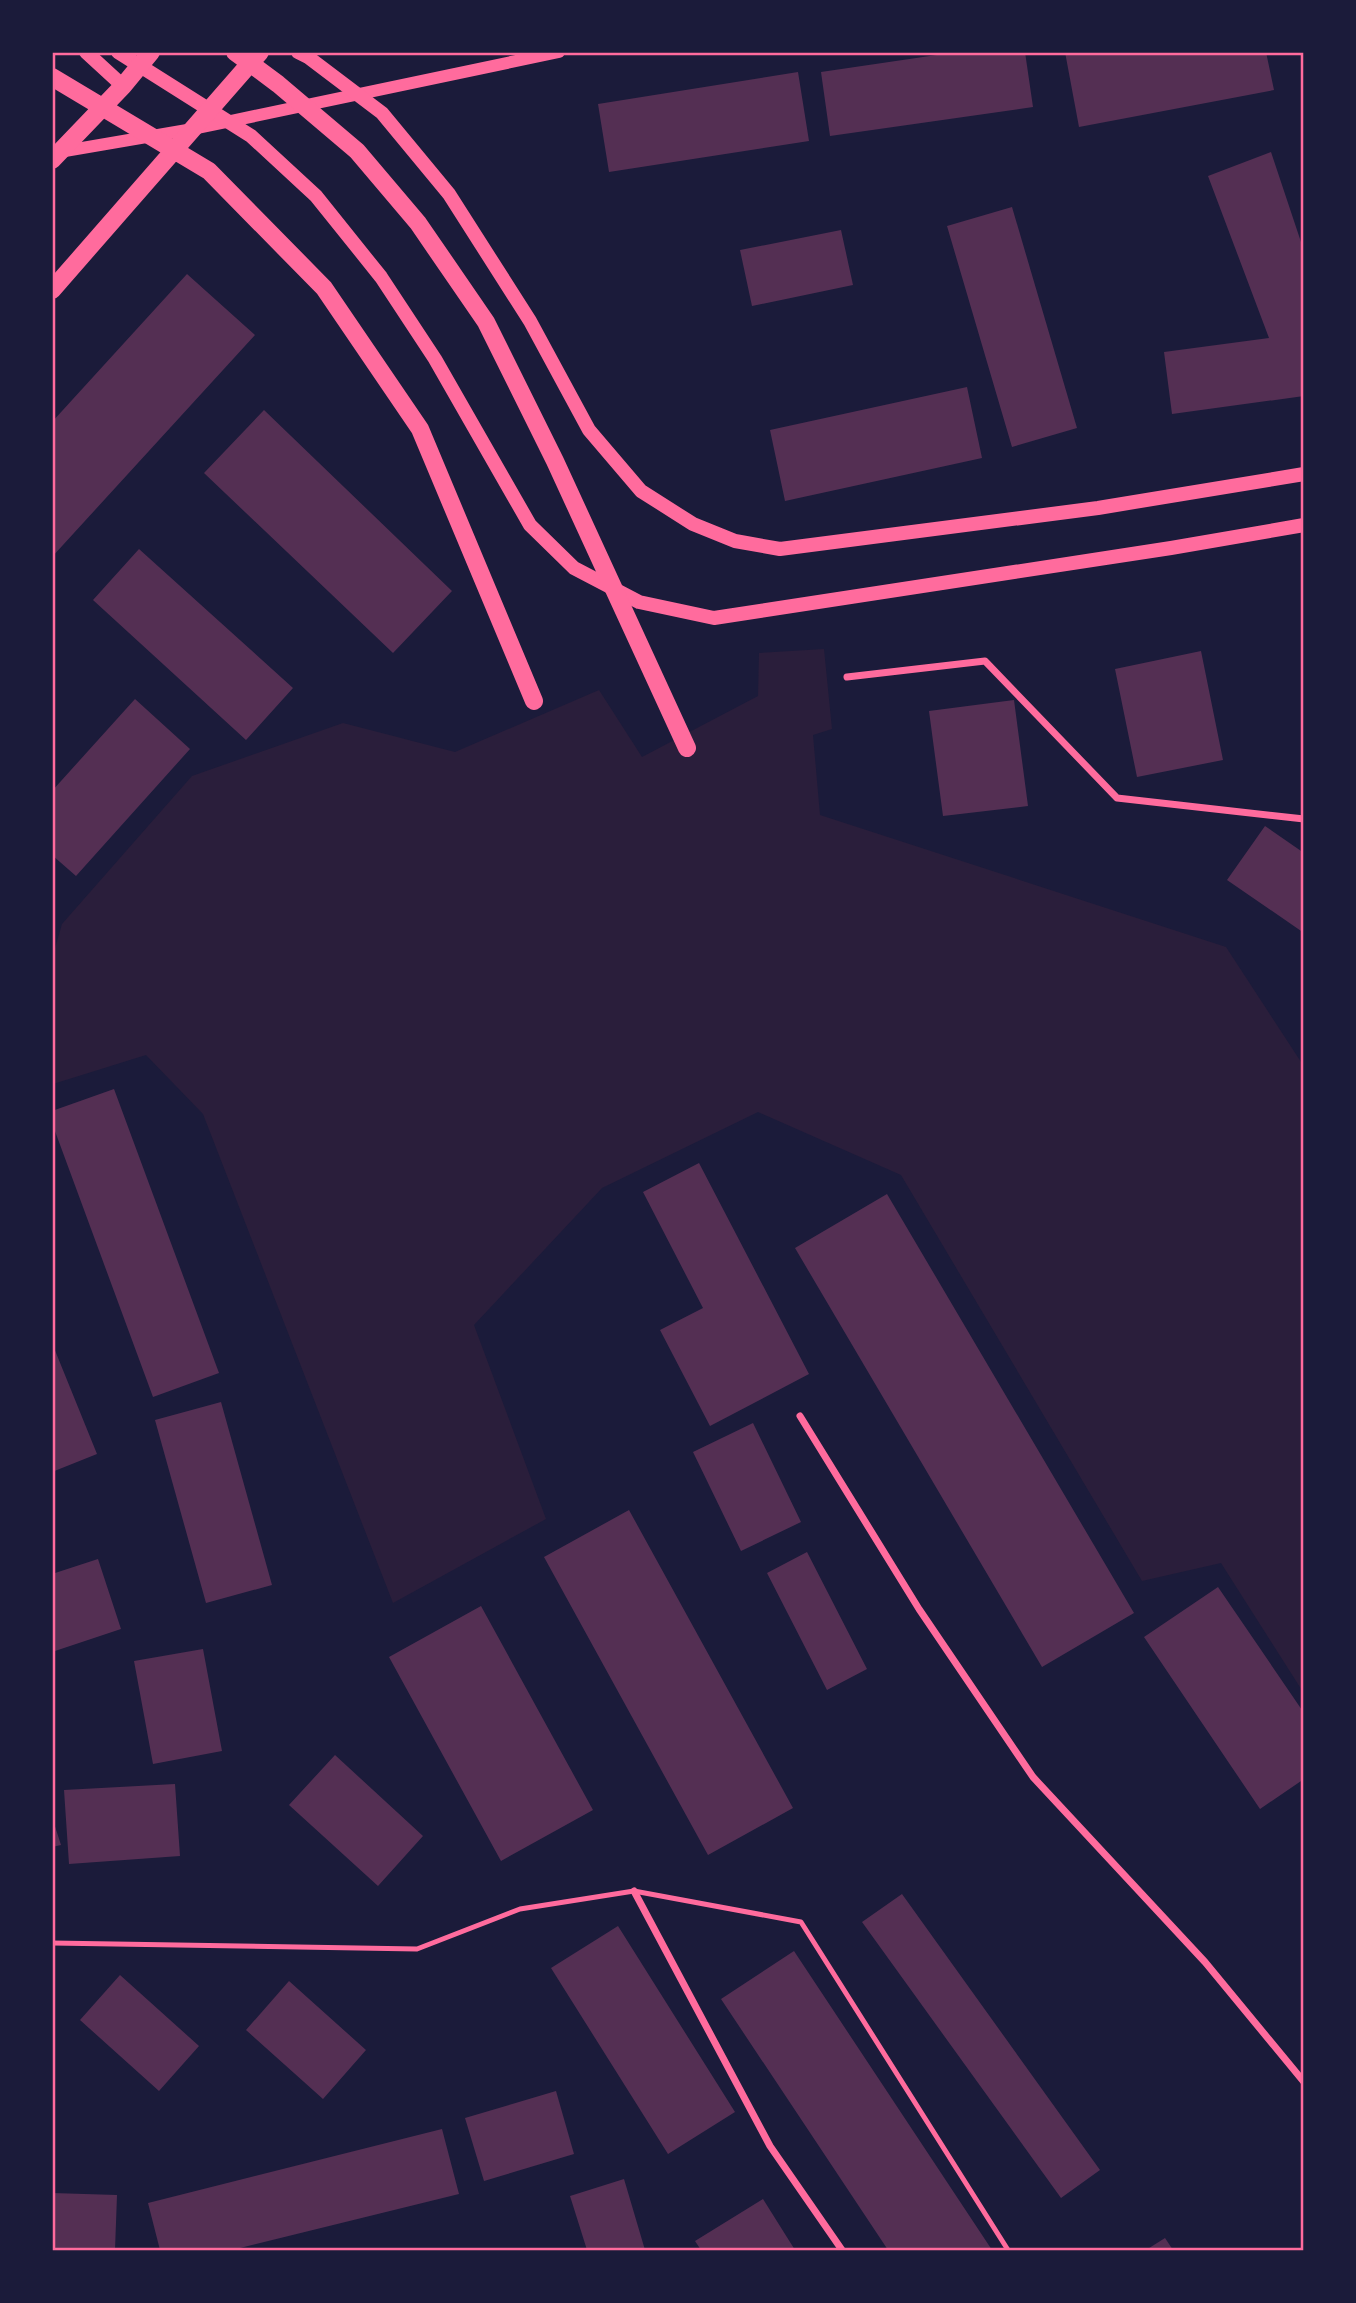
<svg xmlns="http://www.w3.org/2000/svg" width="1356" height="2303" viewBox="0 0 1356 2303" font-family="Jost,sans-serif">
<rect width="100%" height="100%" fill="#1b1b3a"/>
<path fill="#2a1e3b" d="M824,649L832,729L813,735L820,815L1226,947L1303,1065V1692L1221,1563L1142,1581L901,1175L758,1112L602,1188L474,1325L546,1519L393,1603L203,1114L146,1055L53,1084V955L62,924L192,776L343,723L455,752L599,690L642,757L758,696L759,653Z"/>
<path fill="#542f53" d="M957,52H1025L1033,107L830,136L821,72Z
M1065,52H1266L1274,90L1079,127Z
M798,72L809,141L609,172L598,104Z
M1271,152L1304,251V396L1172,414L1164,352L1269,338L1208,176Z
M1012,207L1077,428L1012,447L947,226Z
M841,230L853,285L752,306L740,250Z
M187,274L255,335L52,557V422Z
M967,387L982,458L785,501L770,430Z
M264,410L452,591L393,653L204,473Z
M139,549L293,688L246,740L93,600Z
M1201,651L1223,760L1137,777L1115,669Z
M135,699L190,749L76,876L52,855V791Z
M1014,700L1028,806L943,816L929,711Z
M1265,826L1304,853V933L1227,880Z
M114,1089L219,1373L153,1397L52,1123V1111Z
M699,1163L809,1374L710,1426L660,1330L703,1308L643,1192Z
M887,1194L1134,1613L1042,1667L795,1248Z
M52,1343L97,1454L52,1472Z
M221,1402L272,1585L206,1603L155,1420Z
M753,1423L801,1522L741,1551L693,1452Z
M629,1510L793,1808L708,1855L544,1557Z
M807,1552L867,1669L827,1690L767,1573Z
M98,1559L121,1629L52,1652V1574Z
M1218,1587L1304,1713V1779L1260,1809L1144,1637Z
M481,1606L593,1810L501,1861L389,1657Z
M203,1649L222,1751L153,1764L134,1661Z
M335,1755L423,1836L378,1886L289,1805Z
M175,1784L180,1856L69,1864L64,1790Z
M52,1817L61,1845L52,1847Z
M902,1894L1100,2170L1061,2198L862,1922Z
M618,1926L735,2112L668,2154L551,1968Z
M794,1951L992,2250H888L721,1999Z
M120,1975L199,2046L159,2091L80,2020Z
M289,1981L366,2050L323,2099L246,2030Z
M556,2091L574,2154L484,2181L465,2118Z
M442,2129L459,2194L232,2250H160L148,2203Z
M624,2179L645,2250H587L570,2196Z
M52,2193L117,2195L115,2250H52Z
M763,2199L795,2250H701L695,2241Z
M1165,2238L1173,2250H1146Z"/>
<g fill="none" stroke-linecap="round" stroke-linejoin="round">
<path stroke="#ff6b9d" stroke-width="5" d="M52,1943L417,1949L520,1909L634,1891L801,1922L1008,2250"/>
<path stroke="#ff6b9d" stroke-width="7" d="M847,677L985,661L1117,798L1304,819
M800,1416L919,1609L1033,1777L1205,1962L1304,2082
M634,1891L770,2146L842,2250"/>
<path stroke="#ff6b9d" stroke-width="12" d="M59,152L193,129L559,52"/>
<path stroke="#ff6b9d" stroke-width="14" d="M86,52L123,86
M118,52L251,136L316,196L381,277L435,359L530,525L574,568L639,602L714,618L1171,548L1304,525
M298,52L308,57L382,113L449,194L530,321L589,430L641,491L693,524L735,541L780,549L1098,508L1304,474"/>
<path stroke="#ff6b9d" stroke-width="18" d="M235,52L278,84L357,151L418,223L486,322L555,461L687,748
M52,77L209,171L324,288L420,429L534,701
M52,160L123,86L151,52
M52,290L260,52"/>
</g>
<rect width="1356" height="2303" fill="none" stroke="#1b1b3a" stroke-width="108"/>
<rect x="54" y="54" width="1248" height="2195" fill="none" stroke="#ff6b9d" stroke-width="2.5"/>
</svg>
